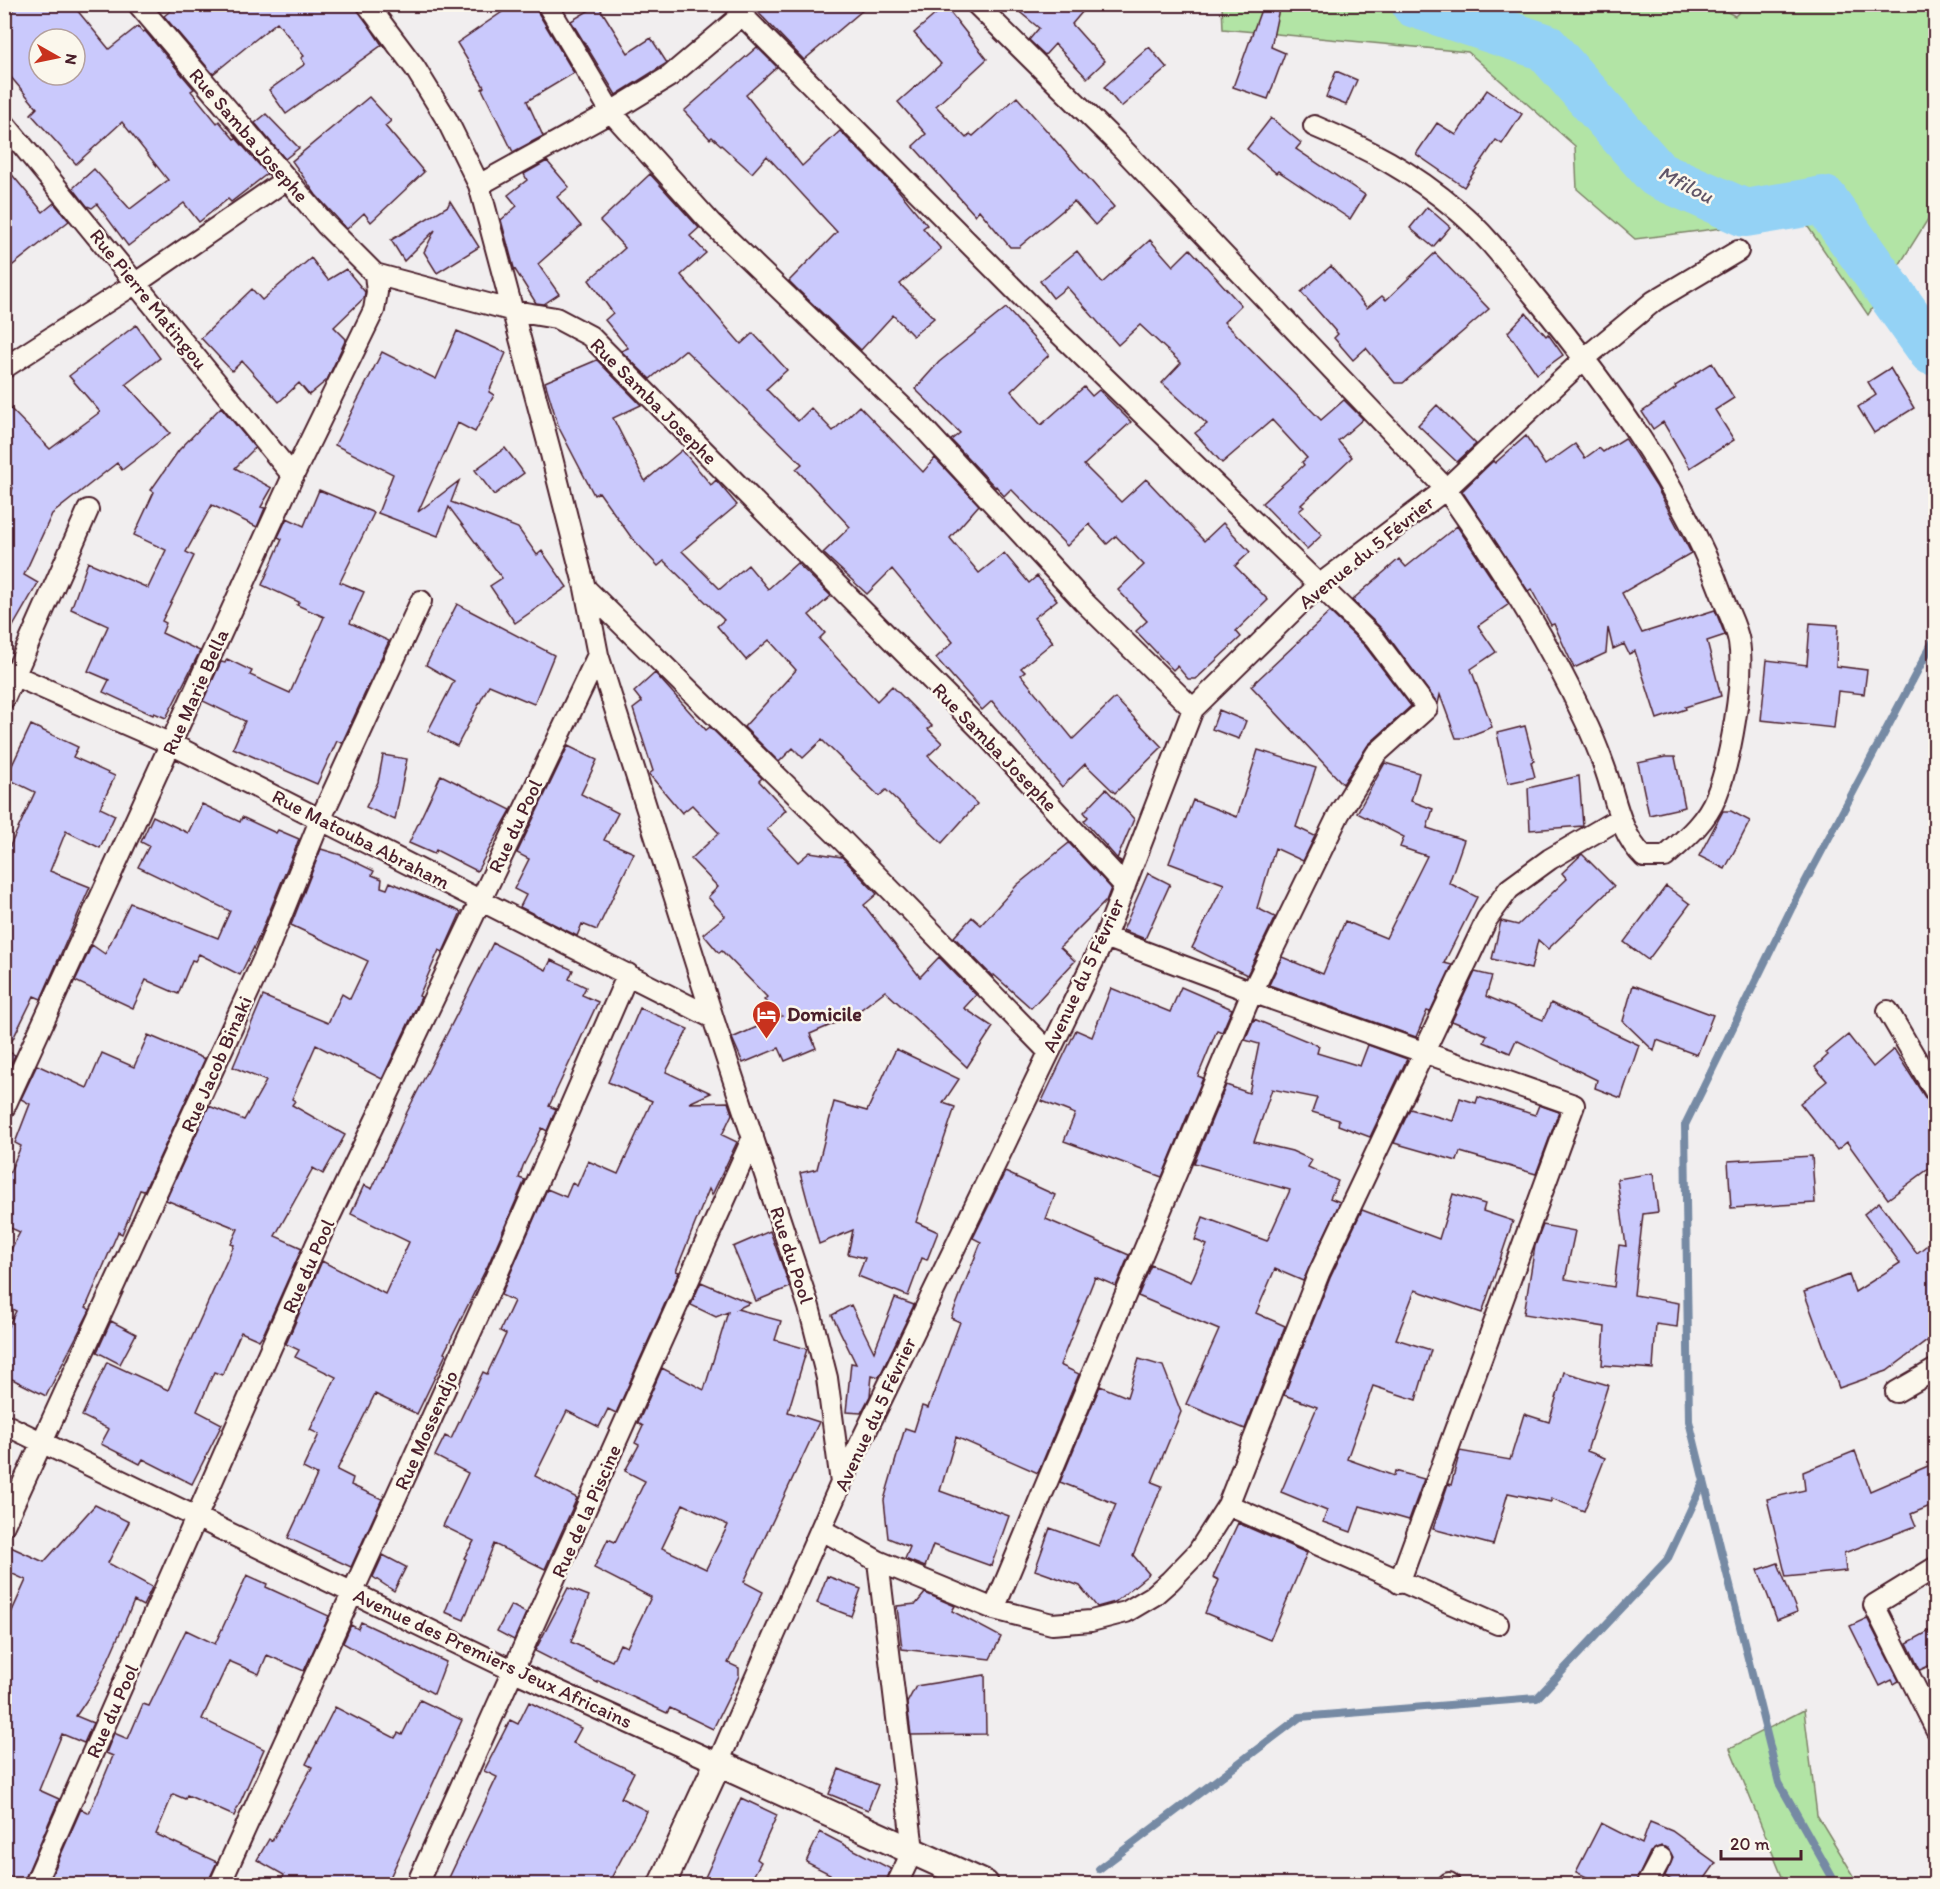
<svg xmlns="http://www.w3.org/2000/svg" width="1940" height="1889" viewBox="0 0 1940 1889" font-family="Itim,sans-serif">
<rect width="100%" height="100%" fill="#f1eeef"/>
<filter id="ink" filterUnits="userSpaceOnUse"><feTurbulence type="fractalNoise" baseFrequency=".0167" numOctaves="2"/><feDisplacementMap in="SourceGraphic" scale="12" xChannelSelector="R" yChannelSelector="G"/><feConvolveMatrix kernelMatrix="1 2 1 2 8 2 1 2 1" color-interpolation-filters="sRGB"/></filter>
<g filter="url(#ink)">
<path fill="#b2e4a5" stroke="#7e8268" stroke-width="1.5" d="M1713,4L1735,16L1746,5H1935V208L1868,315L1802,218L1635,239L1577,189L1575,146L1468,52L1223,29L1222,5Z
M1804,1710L1817,1815L1859,1884H1785L1730,1748Z"/>
<g fill="none" stroke-linecap="round" stroke-linejoin="round">
<path stroke="#768aa4" stroke-width="8" d="M1932,351L1936,356
M1099,1869L1300,1717L1537,1698L1667,1560L1704,1481
M1836,1884L1779,1783L1689,1421L1685,1125L1792,907L1936,636"/>
<path stroke="#94d2f5" stroke-width="48" d="M1415,4L1545,47L1657,174L1745,213L1824,200L1932,351H1936"/>
</g>
<path fill="#cac9fc" stroke="#4a1f2b" stroke-width="1.5" fill-rule="evenodd" d="M20,4H72L109,49L138,26L143,32L145,31L194,89L191,91L217,123L219,121L234,139L236,138L267,174L231,202L228,199L199,222L184,203L128,246L97,204L92,208L87,206L73,188L94,169L130,209L168,180L122,122L76,164L31,114L37,108L4,69V17ZM39,39H75V75H39Z
M179,4H355L382,45L286,114L269,90L305,64L301,58L304,56L277,22L213,74L164,16Z
M514,4H533L574,73L527,101L543,136L513,152L482,89L484,87L457,43Z
M750,4H870L804,60Z
M1010,4H1089L1072,24L1105,61L1087,78L1055,44L1045,55L1029,40L1039,28Z
M1263,4H1280L1271,47L1285,53L1268,99L1233,87Z
M598,5L628,53L651,38L667,63L616,95L571,21Z
M945,6L987,59L936,106L966,138L970,134L973,136L1017,97L1114,207L1095,225L1074,201L1019,247H1010L979,210L975,215L913,146L926,134L898,102L941,64L914,33Z
M757,47L777,67L746,95L802,166L840,131L894,185L927,225L923,228L941,249L900,284L934,318L913,336L893,315L861,350L796,288L789,281L837,232L767,156L752,173L712,137L710,139L684,111Z
M1149,47L1167,68L1121,107L1104,87Z
M1336,71L1357,80L1346,105L1326,97Z
M1487,90L1522,114L1502,144L1496,140L1464,187L1416,154L1437,123L1456,135Z
M369,97L391,121L385,126L424,172L371,222L364,213L347,229L316,195L292,161Z
M266,114L299,148L285,159L255,123Z
M1271,118L1301,143L1296,149L1365,195L1350,219L1278,171L1276,173L1247,149Z
M547,161L569,187L557,197L581,226L538,264L559,294L544,304L536,303L514,268L501,220L517,206L508,195L527,180L524,174Z
M4,165L43,212L54,203L69,221L4,272Z
M650,174L699,228L690,236L706,253L681,275L741,344L753,333L787,370L766,389L798,421L811,408L833,431L859,406L923,472L935,458L979,505L950,538L979,573L1004,553L1029,583L1037,576L1057,600L1034,618L1053,642L1021,668L1025,672L1021,675L1073,739L1115,698L1162,747L1115,793L1085,764L1062,787L992,701L982,710L936,658L953,642L892,569L867,594L823,553L850,527L796,469L802,464L685,350L650,379L621,351L628,348L605,320L613,313L589,280L625,248L600,221Z
M450,201L479,247L437,273L424,252L435,230L404,261L391,240L448,206Z
M1427,207L1450,227L1433,247L1410,228Z
M1150,240L1173,266L1190,249L1241,305L1224,322L1321,420L1344,400L1363,419L1338,441L1352,457L1301,505L1304,507L1299,511L1322,535L1307,549L1262,503L1304,465L1302,462L1307,458L1272,420L1222,463L1195,433L1207,424L1162,383L1181,363L1140,325L1118,345L1067,287L1053,298L1040,281L1077,251L1102,283Z
M1435,253L1489,309L1403,383H1395L1366,348L1353,360L1334,338L1338,334L1301,292L1331,266L1367,308L1382,296L1386,300Z
M311,258L328,280L346,269L365,292L364,298L334,327L346,339L327,380L309,395L299,383L279,402L242,361L232,371L201,338L252,289L262,300Z
M1006,308L1049,355L1011,391L1041,425L1084,387L1092,396L1099,390L1131,422L1084,465L1121,502L1146,479L1204,541L1223,523L1250,552L1235,566L1268,600L1236,631L1241,637L1196,679H1188L1177,666L1173,670L1136,631L1147,621L1118,590L1144,565L1116,536L1107,544L1089,524L1067,546L1011,489L1004,496L996,486L995,487L951,440L960,433L915,389L939,362Z
M1526,313L1546,336L1548,334L1563,355L1537,374L1508,332Z
M136,325L160,358L126,384L170,433L122,470L117,463L52,514L24,575L38,583L4,642V507L13,488L4,480V402L50,449L100,412L69,376Z
M457,331L506,353L489,392L494,395L475,432L458,423L418,512L459,481L451,502L518,528L537,555L542,551L567,587L515,623L490,586L502,578L449,507L438,536L378,513L393,474L335,445L382,352L436,379Z
M597,360L641,405L613,418L645,481L682,450L711,485L716,480L737,505L682,551L720,589L748,565L768,589L797,563L831,596L809,615L825,633L819,639L877,701L892,686L932,726L928,729L942,743L928,756L977,804L942,843L886,790L879,796L822,740L803,758L793,748L779,762L744,727L796,670L769,640L746,660L717,626L724,620L664,561L658,566L631,537L599,492L594,495L559,428L545,382Z
M1712,363L1734,398L1715,410L1734,440L1690,468L1663,422L1653,429L1642,412L1676,388L1675,386Z
M1890,368L1914,408L1874,433L1858,407L1876,395L1868,382Z
M1437,405L1476,444L1457,462L1418,425Z
M221,407L255,448L235,468L272,488L261,507L265,508L257,527L212,505L186,552L194,556L162,621L166,623L162,633L200,651L166,718L154,713L153,715L103,692L109,680L88,671L108,626L71,609L88,562L148,588L166,550L134,535L154,492L151,490L179,450Z
M1526,436L1545,465L1575,444L1585,458L1599,448L1603,452L1625,438L1656,486L1691,553L1622,593L1642,633L1715,610L1725,635L1707,641L1721,696L1685,707L1686,709L1657,719L1635,651L1629,654L1624,644L1613,649L1608,628L1606,653L1574,668L1554,624L1551,625L1531,589L1528,591L1462,491L1493,461L1495,463Z
M505,448L524,473L494,495L475,470Z
M319,490L374,513L340,582L364,592L350,623L389,641L342,743L337,741L317,784L233,748L245,721L203,701L221,662L225,663L227,659L252,671L250,675L290,693L324,617L297,605L299,602L262,585L282,539L278,537L287,518L304,526Z
M1457,526L1509,604L1478,626L1496,652L1471,669L1492,727L1464,738H1456L1440,695L1438,704L1384,631L1352,600L1399,559L1406,567Z
M457,604L554,655L534,704L489,685L457,746L428,731L454,681L426,665Z
M1330,612L1365,646L1411,706L1368,745L1343,784L1251,686Z
M1810,623L1838,625L1836,666L1867,670L1864,694L1838,691L1834,728L1761,720L1767,660L1807,665Z
M655,673L706,730L710,727L762,778L759,781L786,810L767,829L798,862L810,852L842,857L877,894L864,905L920,977L939,957L976,995L964,1008L993,1027L967,1067L885,991L852,1016L810,1034L816,1048L785,1061L779,1048L743,1063L732,1038L782,1016L764,1000L767,997L722,951L719,953L703,934L725,916L708,897L718,887L691,859L719,833L692,805L682,813L649,774L653,771L633,709L642,702L634,692Z
M1219,710L1246,721L1239,739L1212,729Z
M31,725L78,747L73,757L115,776L100,808L115,815L100,848L66,831L50,871L90,887L41,999L34,996L7,1051L15,1055L4,1078V859L35,792L6,778Z
M1525,726L1534,761L1531,762L1535,777L1508,783L1497,733Z
M568,746L597,760L581,794L618,813L604,840L634,853L597,930L582,924L577,936L520,907L526,895L514,889L529,859L517,853Z
M1258,750L1316,768L1296,827L1315,836L1303,861L1275,848L1257,908L1275,917L1247,975L1192,948L1224,884L1169,863L1193,800L1237,817Z
M383,755L407,759L395,820L366,807L378,782Z
M1665,757H1675L1685,807L1649,815L1638,763Z
M1385,763L1419,773L1411,801L1433,809L1427,828L1464,840L1449,883L1477,897L1444,963L1452,965L1430,1012L1427,1011L1416,1037L1269,985L1282,957L1323,974L1345,921L1386,938L1427,856L1400,847L1404,837L1357,813Z
M441,775L511,810L477,871L436,850L434,854L409,843Z
M1579,776L1583,826L1530,830L1528,788Z
M1106,789L1134,819L1117,859L1121,861V863L1084,821L1088,817L1084,812Z
M202,804L240,822L242,817L276,833L278,830L299,839L260,935L240,975L199,954L195,961L192,960L178,994L146,980L133,1008L75,981L92,945L105,954L130,903L218,938L230,911L138,867L149,846L141,842L153,816L188,833Z
M1723,811H1731L1750,821L1725,869L1699,856Z
M1069,843L1111,888L1106,901L1060,947L1075,961L1031,1008L994,975L993,977L954,937L972,917L981,925L1017,885Z
M321,849L341,855L374,871L372,875L382,879L381,887L387,889L390,882L461,912L443,952L439,950L419,996L421,997L382,1079L316,1045L292,1099L295,1101L292,1105L345,1135L323,1174L313,1168L275,1236L302,1248L264,1333L259,1340L241,1332L222,1375L214,1372L197,1411L222,1424L192,1484L143,1459L140,1464L101,1444L109,1429L82,1416L107,1362L168,1390L234,1245L231,1244L238,1229L166,1200L209,1106L244,1120L266,1081L233,1067L263,996L328,1023L342,994L350,999L368,961L291,925Z
M1582,854L1614,886L1548,949L1538,940L1531,969L1492,959L1501,921L1518,925L1567,879L1562,873Z
M1148,873L1170,884L1145,939L1123,930Z
M1666,886L1690,904L1648,960L1624,942Z
M493,943L546,970L551,960L573,970L569,979L586,987L582,995L598,1002L549,1106L556,1109L547,1131L542,1128L523,1166L519,1178L525,1180L488,1265L444,1353L446,1354L417,1414L375,1394L337,1470L353,1478L351,1485L382,1499L351,1567L288,1538L317,1475L303,1468L319,1434L310,1430L336,1377L295,1357L299,1350L286,1344L322,1261L385,1294L409,1242L351,1214L364,1185L372,1189L407,1112Z
M1475,972L1492,976L1486,996L1543,1020L1551,1003L1639,1045L1621,1098L1595,1088L1597,1080L1516,1040L1510,1053L1484,1042L1487,1035L1452,1021Z
M1633,985L1713,1015L1697,1055L1657,1040L1654,1051L1623,1021Z
M1181,987L1232,1009L1222,1032L1217,1030L1198,1076L1203,1078L1162,1177L1064,1141L1075,1114L1042,1101L1076,1030L1092,1037L1111,988L1170,1012Z
M640,1008L688,1029L666,1072L711,1093L689,1103L728,1102L732,1114L722,1135L737,1142L712,1195L709,1189L676,1271L679,1272L616,1413L608,1409L599,1427L567,1411L535,1476L577,1498L545,1569L494,1544L464,1620L445,1612L466,1559L464,1558L474,1541L443,1526L468,1473L435,1456L445,1436L451,1439L483,1372L487,1374L506,1334L500,1331L514,1301L501,1295L547,1189L566,1197L572,1183L577,1186L588,1161L618,1174L652,1101L608,1082Z
M1254,1019L1319,1046L1317,1053L1360,1066L1368,1045L1407,1059L1370,1137L1338,1125L1339,1120L1312,1112L1317,1098L1272,1089L1254,1142L1292,1151L1312,1160L1308,1167L1338,1181L1330,1198L1340,1202L1303,1281L1275,1269L1256,1313L1285,1326L1245,1429L1186,1404L1219,1330L1138,1296L1151,1265L1191,1282L1207,1245L1195,1240L1203,1217L1267,1241L1290,1190L1194,1163L1226,1085L1249,1093L1259,1044L1245,1040Z
M148,1035L205,1059L144,1191L140,1190L122,1234L118,1232L86,1307L90,1310L46,1396L4,1375V1334L16,1311L4,1305V1263L20,1232L4,1225V1186L21,1146L15,1143L30,1104L21,1099L37,1065L87,1088L102,1053L134,1067Z
M1848,1035L1873,1067L1894,1049L1926,1099L1935,1105V1164L1888,1199L1847,1142L1837,1150L1800,1103L1827,1081L1815,1067L1828,1055L1826,1053Z
M896,1049L959,1079L943,1103L955,1107L916,1222L938,1232L927,1260L922,1258L908,1296L858,1276L865,1258L848,1254L853,1230L819,1244L800,1173L817,1169L834,1102L867,1111Z
M1478,1097L1535,1115L1539,1105L1559,1112L1536,1174L1460,1152L1457,1161L1394,1143L1410,1109L1453,1121L1460,1098L1476,1103Z
M1812,1156L1815,1203L1731,1208L1728,1161Z
M1005,1172L1055,1195L1046,1219L1129,1255L1116,1286L1095,1277L1060,1365L1079,1374L1038,1473L956,1437L940,1491L1009,1516L991,1566L933,1545L925,1567L905,1559L910,1547L888,1538L884,1500L905,1428L914,1431L922,1406L928,1408L960,1322L951,1318L981,1242L973,1238Z
M1653,1173L1658,1212L1643,1214L1634,1295L1679,1303L1677,1327L1656,1324L1653,1369L1602,1365L1605,1327L1524,1314L1535,1246L1543,1225L1575,1231L1565,1279L1614,1287L1619,1245L1626,1246L1617,1179Z
M1453,1194L1485,1204L1483,1211L1513,1221L1482,1313L1415,1290L1396,1339L1431,1350L1416,1400L1373,1386L1347,1459L1394,1476L1395,1471L1424,1479L1409,1520L1360,1506L1351,1532L1323,1522L1327,1511L1281,1492L1317,1407L1284,1395L1330,1278L1362,1210L1439,1239Z
M1879,1202L1917,1253L1935,1239V1335L1887,1371L1839,1388L1804,1292L1849,1275L1855,1292L1900,1263L1864,1214Z
M770,1231L790,1287L756,1301L733,1247Z
M701,1282L750,1303L737,1309L781,1321L775,1340L807,1349L788,1412L819,1422L744,1582L763,1592L728,1663L739,1668V1676L713,1729L670,1708L667,1713L598,1681V1683L535,1651L568,1588L589,1596L571,1642L612,1661L620,1644L627,1647L651,1597L594,1568L608,1539L615,1542L645,1481L625,1471L639,1445L635,1443L643,1426L638,1423L662,1368L704,1390L728,1312L716,1317L691,1305ZM683,1504L728,1525L706,1569L662,1548Z
M895,1298L914,1305L879,1377L872,1375L870,1396L861,1413L846,1412L851,1363L856,1364L832,1315L851,1305L874,1352Z
M111,1321L136,1334L120,1364L97,1352Z
M1139,1359L1163,1366L1181,1412L1152,1482L1162,1486L1133,1555L1149,1574L1115,1602L1097,1607L1080,1586L1035,1570L1050,1528L1099,1546L1116,1504L1060,1482L1100,1386L1127,1397Z
M1564,1372L1608,1385L1587,1451L1605,1458L1584,1511L1551,1498V1502L1508,1493L1493,1545L1433,1529L1448,1484L1451,1485L1460,1451L1510,1460L1524,1414L1549,1422Z
M1855,1451L1870,1491L1935,1463V1504L1911,1514L1916,1526L1844,1553L1846,1571L1786,1577L1767,1499L1805,1490L1803,1472Z
M95,1505L129,1522L108,1563L152,1587L143,1606L134,1601L97,1685L76,1716L93,1723L84,1743L62,1734L39,1790L59,1799L23,1883L4,1874V1629L26,1580L4,1570V1544L44,1562Z
M1238,1523L1307,1553L1270,1640L1205,1613L1219,1580L1213,1577Z
M383,1555L406,1567L394,1591L373,1577Z
M1778,1563L1797,1612L1777,1620L1758,1570Z
M247,1575L267,1584L266,1587L329,1616L304,1671L267,1655L259,1674L229,1661L202,1719L264,1749L234,1816L187,1795L185,1799L173,1794L156,1834L217,1862L207,1884H48L81,1809L89,1813L113,1756L106,1753L114,1733L128,1739L143,1704L149,1706L186,1630L215,1644Z
M827,1576L861,1589L851,1616L817,1603Z
M925,1593L955,1606L952,1611L1001,1637L990,1659L902,1649L897,1606L916,1604Z
M511,1605L526,1613L514,1640L497,1631Z
M1867,1618L1899,1681L1894,1684L1892,1680L1880,1686L1850,1626Z
M361,1622L446,1662L434,1694L343,1643L351,1625L358,1629Z
M1935,1628V1663L1920,1670L1907,1643Z
M985,1675L986,1734L911,1735L907,1703L916,1686Z
M420,1700L462,1720L387,1884H280L284,1875L257,1860L269,1839L272,1841L312,1767L306,1764L335,1707L395,1738L398,1733L402,1735Z
M529,1702L581,1728L573,1743L634,1772L621,1798L647,1811L608,1884H446L497,1777L484,1771L510,1720L518,1724Z
M839,1769L878,1785L868,1810L829,1794Z
M741,1798L777,1815L757,1859L761,1862L749,1884H702Z
M1650,1822L1672,1831L1716,1863L1701,1884H1677L1665,1876L1673,1857L1667,1848L1661,1846L1650,1852L1635,1884H1601L1576,1872L1601,1823L1642,1844Z
M820,1832L891,1869L885,1884H825L830,1874L806,1862Z"/>
<g fill="none" stroke-linecap="round" stroke-linejoin="round">
<defs>
<path id="minor" d="M138,4L326,225L375,274L514,311L556,318L590,336L983,732L1125,886
M367,4L415,68L447,120L479,185L551,454L585,588L598,655L713,1018L809,1307L827,1378L841,1483
M547,4L611,112L711,223L917,421L1083,601L1193,709
M735,4L742,15L1036,311L1374,638L1427,708L1376,754L1339,814L1252,992L994,1609
M976,4L1116,142L1446,489C1496,560 1546,636 1583,716C1591,732 1598,749 1604,766C1616,798 1619,833 1644,857H1665C1684,840 1706,822 1716,797C1730,762 1745,679 1739,642C1737,628 1728,612 1723,598C1682,487 1610,388 1535,297C1510,267 1487,235 1457,210C1411,171 1369,149 1314,126
M4,123L293,476
M479,185L611,112L670,76L742,15
M4,368L136,283L287,179
M585,588L843,841L1048,1051
M4,671L171,744L713,1018
M4,699L88,510
M1105,937L1252,992L1574,1105L1399,1583
M1888,1011L1936,1093
M4,1108L293,476L374,310L377,292L375,274
M1896,1392L1936,1369
M4,1424L514,1671L718,1763L841,1483L1105,937L1193,709L1319,585L1446,489L1585,358L1654,301L1738,251
M1228,1505L1498,1624
M4,1525L264,958L321,818L421,601
M822,1530L878,1561L994,1609L1052,1624L1091,1621L1126,1612L1153,1596L1170,1581L1198,1552L1228,1505L1319,1273L1487,919L1509,889L1550,859L1620,818
M878,1561L913,1850L897,1884
M1936,1567L1874,1605L1936,1729
M35,1884L316,1245L598,655
M220,1884L499,1270L628,974
M417,1884L753,1137
M1448,1884L1449,1883
M1647,1884L1661,1858"/>
<path id="tertiary" d="M662,1884L718,1763L985,1884"/>
</defs>
<use href="#minor" stroke="#4a1f2b" stroke-width="24"/>
<use href="#tertiary" stroke="#4a1f2b" stroke-width="30"/>
<use href="#minor" stroke="#fbf7ec" stroke-width="20"/>
<use href="#tertiary" stroke="#fbf7ec" stroke-width="26"/>
</g>
</g>
<defs>
<symbol id="hotel-pin" viewBox="-11 -11 22 30"><path d="M0 17L-7.5 6A9.5 9.5 0 1 1 7.5 6Z" fill="#c8321e" stroke="#fbf7ec"/><path d="M-6-4.5h1.5V1H6V5H4.5V3h-9V5H-6ZM-4 0a1.8 1.8 0 1 1 3.6 0ZM.5 0V-2.5h3Q6-2.5 6 0Z" fill="#fff"/></symbol>
</defs>
<g fill-rule="evenodd">
<use href="#hotel-pin" x="750" y="998" width="33" height="45"/>
</g>
<g text-anchor="middle" dominant-baseline="central" stroke-width="5" stroke-linejoin="round" paint-order="stroke">
<g font-size="20" fill="#4a1f2b" stroke="#fbf7ec">
<text transform="translate(249 135) rotate(49)">Rue Samba Josephe</text>
<text transform="translate(149 299) rotate(51)">Rue Pierre Matingou</text>
<text transform="translate(654 401) rotate(45)">Rue Samba Josephe</text>
<text transform="translate(1366 552) rotate(-39)">Avenue du 5 Février</text>
<text transform="translate(195 692) rotate(-66)">Rue Marie Bella</text>
<text transform="translate(995 747) rotate(46)">Rue Samba Josephe</text>
<text transform="translate(515 826) rotate(-65)">Rue du Pool</text>
<text transform="translate(361 839) rotate(27)">Rue Matouba Abraham</text>
<text transform="translate(1083 975) rotate(-65)">Avenue du 5 Février</text>
<text transform="translate(216 1064) rotate(-66)">Rue Jacob Binaki</text>
<text transform="translate(792 1255) rotate(72)">Rue du Pool</text>
<text transform="translate(308 1266) rotate(-66)">Rue du Pool</text>
<text transform="translate(875 1414) rotate(-65)">Avenue du 5 Février</text>
<text transform="translate(426 1430) rotate(-66)">Rue Mossendjo</text>
<text transform="translate(586 1511) rotate(-66)">Rue de la Piscine</text>
<text transform="translate(493 1658) rotate(25)">Avenue des Premiers Jeux Africains</text>
<text transform="translate(112 1711) rotate(-66)">Rue du Pool</text>
</g>
<g font-size="20" font-weight="bold" fill="#4a1f2b" stroke="#fbf7ec" text-anchor="start">
<text x="787" y="1014">Domicile</text>
</g>
<g font-size="21" font-style="italic" fill="#605568" stroke="#fbf7ec">
<text transform="translate(1686 184) rotate(27)">Mfilou</text>
</g>
</g>
<rect width="1940" height="1889" fill="none" stroke="#fbf7ec" stroke-width="24"/>
<rect x="12" y="12" width="1916" height="1865" fill="none" stroke="#4a1f2b" stroke-width="2" filter="url(#ink)"/>
<g transform="translate(57 57) rotate(99)"><circle r="28" fill="#fbf7ec" stroke="#b4a19f" stroke-width="1.5"/>
<path d="M0-4.5L10 22L0 15L-10 22Z" fill="#c8321e"/>
<text y="-9" font-size="16" font-weight="bold" text-anchor="middle" fill="#4a1f2b">N</text>
</g>
<path d="M1721 1850v9h80v-9" fill="none" stroke="#4a1f2b" stroke-width="3"/>
<text x="1730" y="1850" font-size="18" fill="#4a1f2b" stroke="#fbf7ec" stroke-width="4.5" paint-order="stroke">20 m</text>
</svg>
